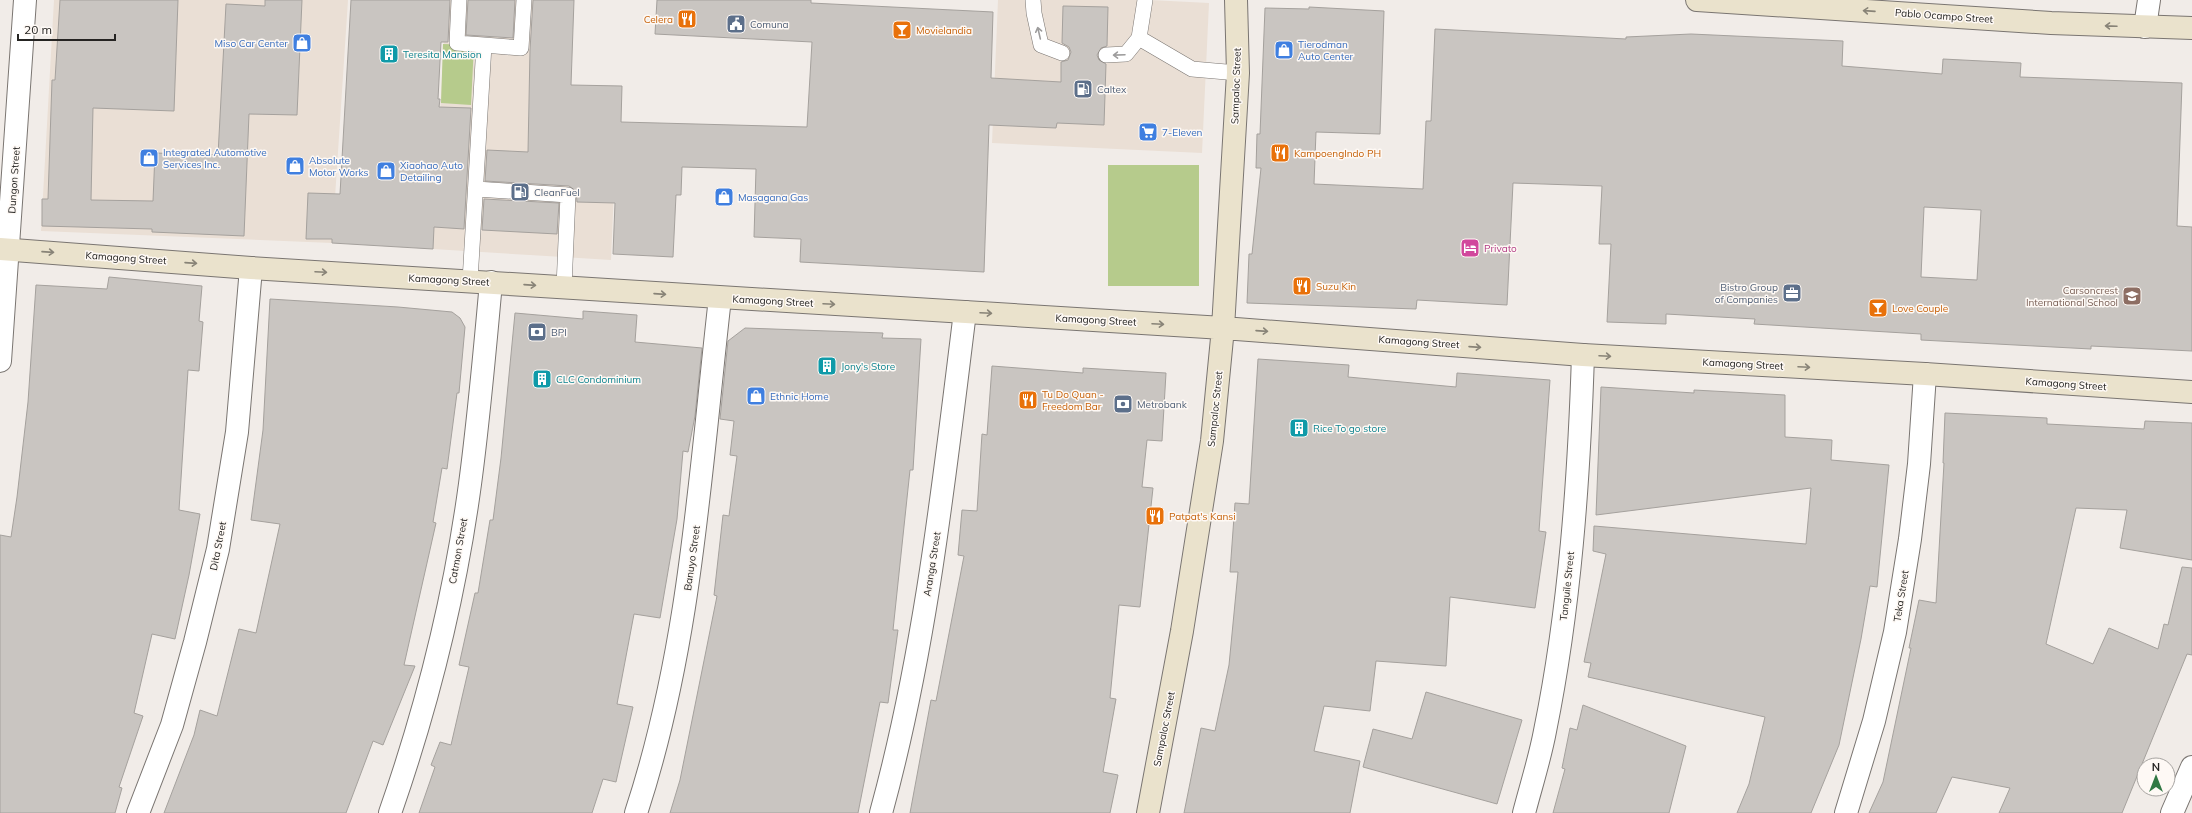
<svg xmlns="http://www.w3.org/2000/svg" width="2192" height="813" viewBox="0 0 2192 813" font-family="Mulish,sans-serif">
<rect width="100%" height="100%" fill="#f1ece8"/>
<path fill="#eadfd5" d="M54,0H348L332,243L41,231Z
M446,0H535L528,117L617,119L611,260L433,249Z
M998,0H1150L1209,3L1202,153L992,143Z"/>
<path fill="#b6cb8c" d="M443,44L474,45L471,105L441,103Z
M1108,165H1199V286H1108Z"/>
<path fill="#c9c5c1" stroke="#a5a19d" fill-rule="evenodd" d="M60,0H178L174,111L93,108L91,200L153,201L155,153L218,155L226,4L265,6V0H302L297,115L249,114L244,236L152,232V229L42,226V199H48L52,80H55Z
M351,0H450L448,42H441L438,99H440L439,107L471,108L464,229L434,227L433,249L332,243V239H306L308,193L340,194Z
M468,0H515L513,38L466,35Z
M533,0H574L571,85L622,86L621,122L807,127L812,42L655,34L657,0H811V3L993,12L991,78L1061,82V62L1068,60L1071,52L1069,47L1062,43L1063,6L1108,7L1107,46L1101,48L1097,55L1099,60L1106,64L1104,125L1057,123L1056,128L989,125L984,272L800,262L801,239L754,237L756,169L682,167L681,195H676L673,257L613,254L615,203L577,202L576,191L569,186L485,181L487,150L528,152L530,50Z
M1309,7L1384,11L1380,134L1316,132L1314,184L1423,189L1426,121H1431L1435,29L1626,39V37L1691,34L1843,41L1842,66L1942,74L1943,59L2021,63L2020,77L2182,83L2177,226L2192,227V351L2091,346V349L1921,340V334L1754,324L1755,319L1666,314V324L1607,322L1611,244H1599L1602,186L1513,183L1507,305L1417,300L1416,309L1247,303L1249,254H1252L1261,168H1256L1257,134H1260L1265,8L1309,9ZM1924,207L1981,210L1977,280L1921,277Z
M484,199L559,203L557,234L482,230Z
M109,277L202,286L199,321L203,322L199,371L188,370L179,510L200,514L189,575L175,639L152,634L134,713L143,716L119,787L122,788L115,813H0V535L11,537L17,497L28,402L36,285L107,289Z
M270,299L398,307L452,312L460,318L465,327L459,393H457L447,469L442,468L433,522L436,523L404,665L415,666L383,745L373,741L346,813H164L194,735L200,710L217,716L239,629L256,633L280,524L251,520L263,430Z
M583,311L637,315L635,342L702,348L695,416L688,452L683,451L677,519L660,618L634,614L617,704L633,707L616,782L603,779L592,813H419L435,767L431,765L440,742L451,745L469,667L459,665L475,593H478L490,520H493L501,458L515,313L583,319Z
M745,328L883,333L882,338L921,339L913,470H910L893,630H898L888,703L880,702L858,813H670L680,780L717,596L714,595L723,515L729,516L737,456L730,455L734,421L720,419L728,341Z
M1258,359L1349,365L1348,377L1456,387L1457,373L1550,380L1539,531L1546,532L1535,608L1450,597L1446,666L1376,661L1370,711L1324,706L1314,751L1360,761L1350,813H1184L1201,728L1215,731L1229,665L1238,572H1230L1235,503L1249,504Z
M992,366L1083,373V368L1166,373L1162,441L1147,440L1142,487L1153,488L1140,607L1119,605L1110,698L1116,699L1103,772L1118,775L1110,813H910L931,700L936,701L964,556L958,555L962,510L977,511L982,434L987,435Z
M1601,387L1694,393V390L1785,395V437L1832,440L1831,460L1889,465L1877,587L1870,586L1861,639L1839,745L1811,813H1737L1749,784L1765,717L1588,677L1591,663L1584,662L1606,554L1593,551L1594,526L1806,544L1811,488L1596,515Z
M1945,413L2047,418V424L2144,429L2145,421L2192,423V560L2120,548L2127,510L2076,508L2046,644L2093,664L2109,628L2158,649L2164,624L2168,625L2182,567L2192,568V655L2187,654L2122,813H1999L2010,788L1952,777L1936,813H1869L1883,782L1911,648H1909L1919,600L1936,603L1944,463H1943Z
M1426,692L1522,720L1497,804L1363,767L1373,729L1412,739Z
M1583,705L1686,746L1669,813H1553L1565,769L1562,768L1570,728L1577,730Z"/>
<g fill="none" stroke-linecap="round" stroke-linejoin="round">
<defs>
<path id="lane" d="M459,0L457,43L484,45
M1033,0L1034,13L1041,45L1062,53
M1139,38L1192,69L1238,73
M1106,55L1126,54L1139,38L1145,0
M476,189L568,195L564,287
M470,281L484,45L521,48L524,0"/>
<path id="street" d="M2145,27L2149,0
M0,361L25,0
M138,813L172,725L195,642L218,549L237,432L251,268
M390,813C427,707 455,595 470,484C479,417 485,349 491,282
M636,813C691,646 700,472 720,298
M881,813C926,649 944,480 965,312
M1524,813C1531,786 1540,758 1545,731C1570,608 1579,480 1583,355
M1846,813L1874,721L1895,632L1910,539L1919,464L1925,374
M2172,813L2192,767"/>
<path id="secondary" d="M1697,0L2051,23L2192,28
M0,249L251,268L1223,328L1583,355L1925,374L2192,392
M1148,813L1182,631L1212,441L1223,328L1238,73L1236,0"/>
</defs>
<use href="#lane" stroke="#7a7571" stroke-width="16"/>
<use href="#street" stroke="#7a7571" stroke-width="24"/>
<use href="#secondary" stroke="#7a7571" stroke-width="24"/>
<use href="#lane" stroke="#fff" stroke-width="15"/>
<use href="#street" stroke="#fff" stroke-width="22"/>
<use href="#secondary" stroke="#eae2cc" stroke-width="22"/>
</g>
<defs><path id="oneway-shaft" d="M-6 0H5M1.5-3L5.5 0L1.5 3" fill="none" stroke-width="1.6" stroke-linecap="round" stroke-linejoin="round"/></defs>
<g stroke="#888377">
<use href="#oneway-shaft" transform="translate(1869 11) rotate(-176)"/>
<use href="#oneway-shaft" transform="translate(2111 26) rotate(-178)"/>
<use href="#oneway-shaft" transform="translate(48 252) rotate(4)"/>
<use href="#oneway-shaft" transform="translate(191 263) rotate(4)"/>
<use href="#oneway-shaft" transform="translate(321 272) rotate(3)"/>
<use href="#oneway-shaft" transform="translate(530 285) rotate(4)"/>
<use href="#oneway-shaft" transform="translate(660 294) rotate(4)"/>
<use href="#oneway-shaft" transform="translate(829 304) rotate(3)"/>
<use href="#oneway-shaft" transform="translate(986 313) rotate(3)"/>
<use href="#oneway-shaft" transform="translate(1158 324) rotate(3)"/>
<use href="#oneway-shaft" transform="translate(1262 331) rotate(4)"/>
<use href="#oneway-shaft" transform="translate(1475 347) rotate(4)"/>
<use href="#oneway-shaft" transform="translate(1605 356) rotate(3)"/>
<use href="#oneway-shaft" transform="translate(1804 367) rotate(3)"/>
</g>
<g stroke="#9d9c9c">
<use href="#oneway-shaft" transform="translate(1039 33) rotate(-103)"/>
<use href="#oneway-shaft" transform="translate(1119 55) rotate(178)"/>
</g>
<defs>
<symbol id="restaurant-square" viewBox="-11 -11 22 22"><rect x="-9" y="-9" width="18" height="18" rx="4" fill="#e8710a" stroke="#fef9f5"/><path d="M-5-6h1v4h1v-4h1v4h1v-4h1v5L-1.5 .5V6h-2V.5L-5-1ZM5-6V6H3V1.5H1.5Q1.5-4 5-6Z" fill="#fff"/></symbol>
<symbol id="civic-square" viewBox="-11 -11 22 22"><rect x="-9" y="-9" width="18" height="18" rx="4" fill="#5c6f8a" stroke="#fef9f5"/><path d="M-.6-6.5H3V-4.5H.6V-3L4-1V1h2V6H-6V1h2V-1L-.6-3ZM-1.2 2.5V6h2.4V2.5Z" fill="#fff"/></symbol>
<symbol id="bar-square" viewBox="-11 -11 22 22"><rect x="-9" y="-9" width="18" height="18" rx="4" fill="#e8710a" stroke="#fef9f5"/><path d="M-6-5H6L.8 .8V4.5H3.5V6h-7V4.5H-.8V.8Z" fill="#fff"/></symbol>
<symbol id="shop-square" viewBox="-11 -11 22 22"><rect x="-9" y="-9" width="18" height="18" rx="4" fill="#3f7fe0" stroke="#fef9f5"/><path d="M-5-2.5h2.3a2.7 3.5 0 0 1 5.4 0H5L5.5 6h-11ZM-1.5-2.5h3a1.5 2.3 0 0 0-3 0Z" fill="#fff"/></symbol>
<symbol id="building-square" viewBox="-11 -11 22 22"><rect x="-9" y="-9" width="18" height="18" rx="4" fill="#0f9aa8" stroke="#fef9f5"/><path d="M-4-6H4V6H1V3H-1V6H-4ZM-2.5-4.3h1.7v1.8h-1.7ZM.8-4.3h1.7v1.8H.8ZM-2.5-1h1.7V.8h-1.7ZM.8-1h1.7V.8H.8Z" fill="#fff"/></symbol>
<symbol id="fuel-square" viewBox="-11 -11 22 22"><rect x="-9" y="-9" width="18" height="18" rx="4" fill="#5c6f8a" stroke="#fef9f5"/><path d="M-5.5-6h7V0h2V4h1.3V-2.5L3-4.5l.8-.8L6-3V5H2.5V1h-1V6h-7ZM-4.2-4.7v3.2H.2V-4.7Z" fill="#fff"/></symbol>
<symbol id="supermarket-square" viewBox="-11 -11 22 22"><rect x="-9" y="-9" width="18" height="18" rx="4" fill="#3f7fe0" stroke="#fef9f5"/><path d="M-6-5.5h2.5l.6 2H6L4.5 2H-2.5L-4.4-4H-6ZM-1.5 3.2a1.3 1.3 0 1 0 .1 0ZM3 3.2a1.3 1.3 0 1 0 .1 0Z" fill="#fff"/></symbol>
<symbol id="hotel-square" viewBox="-11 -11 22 22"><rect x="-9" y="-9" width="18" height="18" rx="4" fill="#d1479c" stroke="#fef9f5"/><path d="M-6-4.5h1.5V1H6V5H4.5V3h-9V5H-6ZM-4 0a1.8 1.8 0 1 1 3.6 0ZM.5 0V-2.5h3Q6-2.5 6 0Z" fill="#fff"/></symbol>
<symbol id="office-square" viewBox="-11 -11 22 22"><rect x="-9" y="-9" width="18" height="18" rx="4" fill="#5c6f8a" stroke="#fef9f5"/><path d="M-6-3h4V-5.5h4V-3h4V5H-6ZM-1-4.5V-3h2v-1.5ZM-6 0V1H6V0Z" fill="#fff"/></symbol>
<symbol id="school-square" viewBox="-11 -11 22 22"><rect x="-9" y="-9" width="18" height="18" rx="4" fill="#8d6e63" stroke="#fef9f5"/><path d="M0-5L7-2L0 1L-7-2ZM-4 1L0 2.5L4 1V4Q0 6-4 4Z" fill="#fff"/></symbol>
<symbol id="bank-square" viewBox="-11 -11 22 22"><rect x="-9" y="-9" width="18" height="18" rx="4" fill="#5c6f8a" stroke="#fef9f5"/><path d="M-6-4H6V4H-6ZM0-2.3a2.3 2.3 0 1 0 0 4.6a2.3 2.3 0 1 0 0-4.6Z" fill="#fff"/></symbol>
</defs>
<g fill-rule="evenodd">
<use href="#restaurant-square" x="676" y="8" width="22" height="22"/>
<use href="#civic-square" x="725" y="13" width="22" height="22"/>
<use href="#bar-square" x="891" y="19" width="22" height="22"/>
<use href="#shop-square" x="291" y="32" width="22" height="22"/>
<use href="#shop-square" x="1273" y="39" width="22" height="22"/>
<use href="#building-square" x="378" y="43" width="22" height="22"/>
<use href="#fuel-square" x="1072" y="78" width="22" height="22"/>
<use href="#supermarket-square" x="1137" y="121" width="22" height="22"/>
<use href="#restaurant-square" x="1269" y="142" width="22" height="22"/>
<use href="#shop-square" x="138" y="147" width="22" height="22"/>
<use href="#shop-square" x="284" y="155" width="22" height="22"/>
<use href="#shop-square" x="375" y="160" width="22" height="22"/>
<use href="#fuel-square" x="509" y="181" width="22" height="22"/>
<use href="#shop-square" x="713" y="186" width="22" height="22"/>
<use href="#hotel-square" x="1459" y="237" width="22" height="22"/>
<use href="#restaurant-square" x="1291" y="275" width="22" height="22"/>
<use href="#office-square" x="1781" y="282" width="22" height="22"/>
<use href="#school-square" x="2121" y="285" width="22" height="22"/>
<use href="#bar-square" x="1867" y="297" width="22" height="22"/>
<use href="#bank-square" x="526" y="321" width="22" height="22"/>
<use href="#building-square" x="816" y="355" width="22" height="22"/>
<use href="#building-square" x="531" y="368" width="22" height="22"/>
<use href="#shop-square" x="745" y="385" width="22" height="22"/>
<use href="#restaurant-square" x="1017" y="389" width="22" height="22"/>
<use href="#bank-square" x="1112" y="393" width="22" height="22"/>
<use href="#building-square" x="1288" y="417" width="22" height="22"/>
<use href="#restaurant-square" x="1144" y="505" width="22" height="22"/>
</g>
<g text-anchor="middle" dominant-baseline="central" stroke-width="3" stroke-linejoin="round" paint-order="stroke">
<g font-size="10" fill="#252422" stroke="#fef9f5">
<text transform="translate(1944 16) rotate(4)">Pablo Ocampo Street</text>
<text transform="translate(1236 86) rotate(-88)">Sampaloc Street</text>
<text transform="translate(14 180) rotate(-86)">Dungon Street</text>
<text transform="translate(126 258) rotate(4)">Kamagong Street</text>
<text transform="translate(449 280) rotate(3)">Kamagong Street</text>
<text transform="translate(773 301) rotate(3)">Kamagong Street</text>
<text transform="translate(1096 320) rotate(3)">Kamagong Street</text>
<text transform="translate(1419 342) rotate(4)">Kamagong Street</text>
<text transform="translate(1743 364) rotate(3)">Kamagong Street</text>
<text transform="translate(2066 384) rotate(4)">Kamagong Street</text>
<text transform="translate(1215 409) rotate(-84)">Sampaloc Street</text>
<text transform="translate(218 546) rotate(-79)">Dita Street</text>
<text transform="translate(458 551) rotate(-80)">Catmon Street</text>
<text transform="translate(692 558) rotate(-82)">Banuyo Street</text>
<text transform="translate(932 564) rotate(-81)">Aranga Street</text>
<text transform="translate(1567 586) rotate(-84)">Tanguile Street</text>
<text transform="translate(1901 596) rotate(-81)">Teka Street</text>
<text transform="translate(1164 729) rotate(-79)">Sampaloc Street</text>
</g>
<g font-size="10" fill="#c56008" stroke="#fef9f5" text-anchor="start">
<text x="673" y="19" text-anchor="end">Celera</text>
<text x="916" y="30">Movielandia</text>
<text x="1294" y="153">KampoengIndo PH</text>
<text x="1316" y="286">Suzu Kin</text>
<text x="1892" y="308">Love Couple</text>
<text x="1042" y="394">Tu Do Quan -<tspan x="1042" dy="12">Freedom Bar</tspan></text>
<text x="1169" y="516">Patpat's Kansi</text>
</g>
<g font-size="10" fill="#4e5e75" stroke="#fef9f5" text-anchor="start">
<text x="750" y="24">Comuna</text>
<text x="1097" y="89">Caltex</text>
<text x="534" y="192">CleanFuel</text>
<text x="1778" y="287" text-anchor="end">Bistro Group<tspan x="1778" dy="12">of Companies</tspan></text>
<text x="551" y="332">BPI</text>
<text x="1137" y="404">Metrobank</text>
</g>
<g font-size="10" fill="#366cbe" stroke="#fef9f5" text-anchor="start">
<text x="288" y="43" text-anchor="end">Miso Car Center</text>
<text x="1298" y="44">Tierodman<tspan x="1298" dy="12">Auto Center</tspan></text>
<text x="1162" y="132">7-Eleven</text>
<text x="163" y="152">Integrated Automotive<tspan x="163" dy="12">Services Inc.</tspan></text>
<text x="309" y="160">Absolute<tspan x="309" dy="12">Motor Works</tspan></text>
<text x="400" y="165">Xiaohao Auto<tspan x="400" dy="12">Detailing</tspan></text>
<text x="738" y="197">Masagana Gas</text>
<text x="770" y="396">Ethnic Home</text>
</g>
<g font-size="10" fill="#0d838f" stroke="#fef9f5" text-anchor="start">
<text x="403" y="54">Teresita Mansion</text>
<text x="841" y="366">Jony's Store</text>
<text x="556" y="379">CLC Condominium</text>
<text x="1313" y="428">Rice To go store</text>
</g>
<g font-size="10" fill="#b23c85" stroke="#fef9f5" text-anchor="start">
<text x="1484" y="248">Privato</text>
</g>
<g font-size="10" fill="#785e54" stroke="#fef9f5" text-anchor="end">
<text x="2118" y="290">Carsoncrest<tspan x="2118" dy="12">International School</tspan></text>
</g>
</g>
<g transform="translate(2156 777)"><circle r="19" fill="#fef9f5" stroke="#a7a4a1"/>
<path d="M0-3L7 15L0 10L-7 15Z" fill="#317844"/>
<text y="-6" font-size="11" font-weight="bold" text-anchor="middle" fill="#252422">N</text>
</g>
<path d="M18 34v6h97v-6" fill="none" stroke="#252422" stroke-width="2"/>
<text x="24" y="34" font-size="12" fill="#252422" stroke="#fef9f5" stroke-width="3" paint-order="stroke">20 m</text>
</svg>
